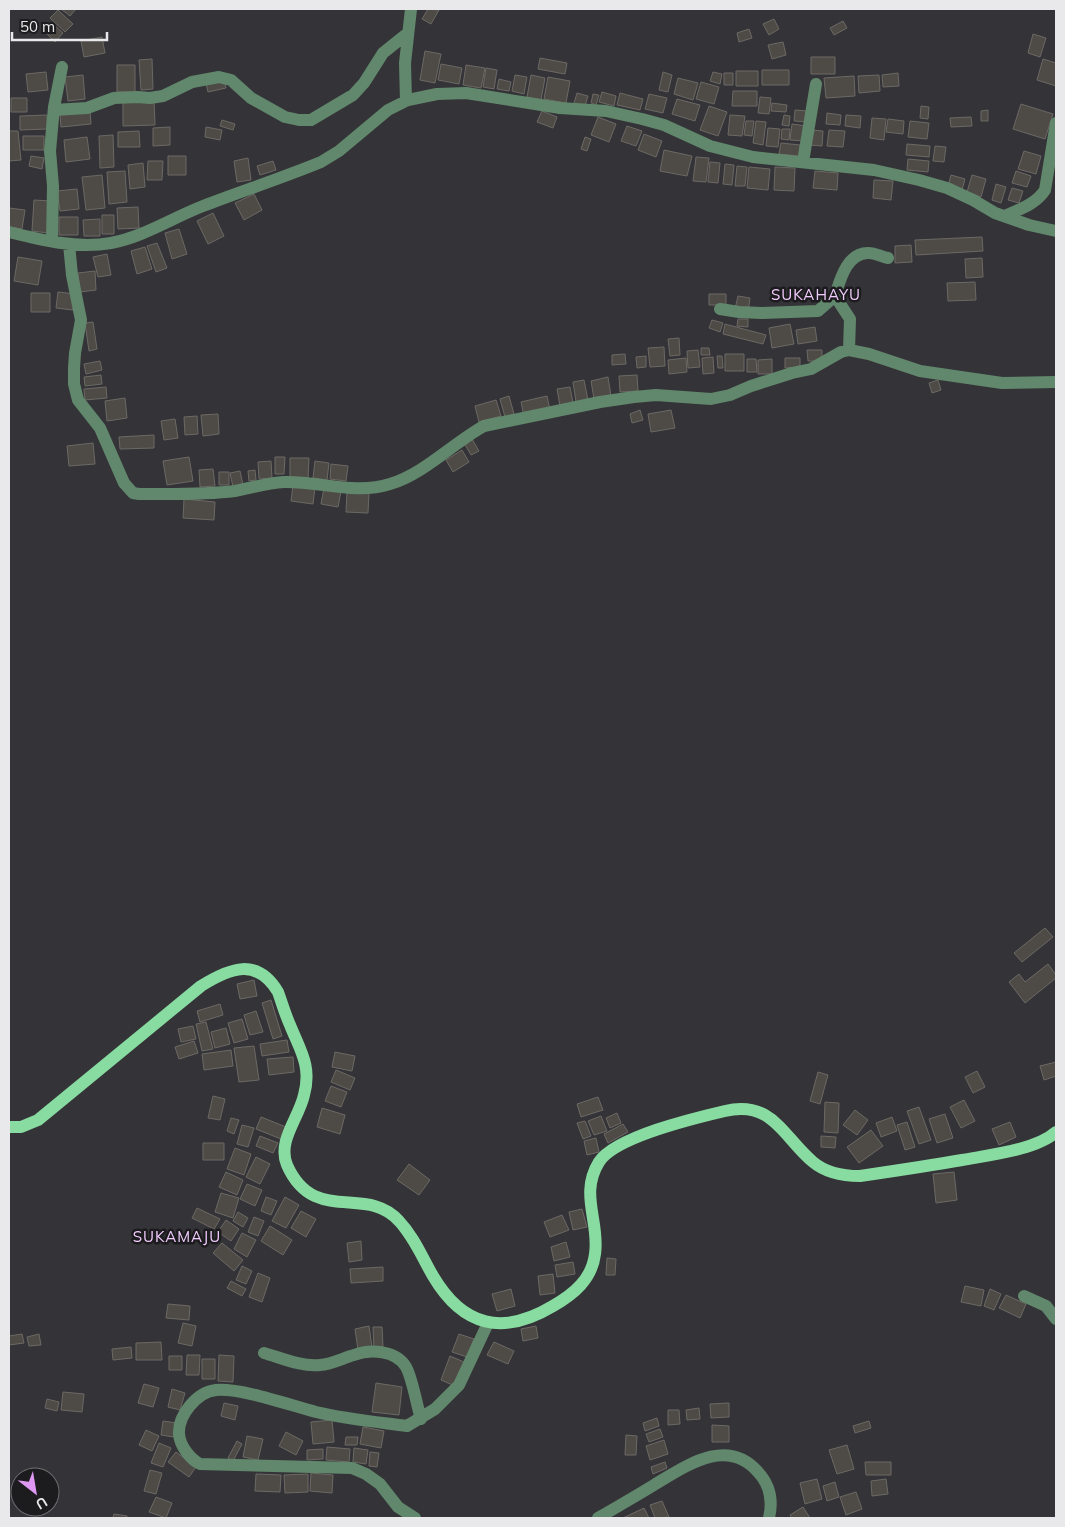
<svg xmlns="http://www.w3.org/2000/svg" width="1065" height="1527" viewBox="0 0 1065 1527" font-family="Mulish,sans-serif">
<rect width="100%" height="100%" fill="#343438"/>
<path fill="#4e4b47" stroke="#6c6965" d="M61,9H76L70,16Z
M428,9L439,10L431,24L422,19Z
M58,10L73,24L65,32L50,18Z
M774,19L779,29L769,35L763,24Z
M843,21L847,28L834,35L830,28Z
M52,23L63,33L55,42L44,31Z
M749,29L752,38L739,42L737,33Z
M1033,34L1046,38L1040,57L1028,53Z
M102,37L105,53L84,57L81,41Z
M783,42L786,55L772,59L768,45Z
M425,51L441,54L435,83L420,80Z
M811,57H835V74H811Z
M540,58L567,63L565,74L538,69Z
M152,59L153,89L141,90L139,60Z
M1043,59L1056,63V86L1037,80Z
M441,64L462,68L459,84L438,80Z
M117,65H135V92H117Z
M466,65L485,68L481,88L463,85Z
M486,68L497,70L494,89L483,87Z
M762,70H789V85H762Z
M736,71H758V86H736Z
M46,72L48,90L28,92L26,74Z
M663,72L672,75L668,92L659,90Z
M713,72L722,74L720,84L710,81Z
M724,73H733V85H724Z
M898,73L899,86L883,87L882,75Z
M83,75L85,99L68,101L65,77Z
M515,75L527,77L524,94L512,91Z
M531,75L545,78L541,100L527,97Z
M879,75L880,91L859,93L858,76Z
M854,76L855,96L826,98L824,78Z
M548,77L570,81L566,103L544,99Z
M678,78L698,83L693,100L674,94Z
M224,79L226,88L208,92L206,83Z
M499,79L511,82L509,91L497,89Z
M701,82L719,87L714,104L696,99Z
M733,91H757V106H732Z
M602,92L616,96L614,106L599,102Z
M577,93L588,96L585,106L574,103Z
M620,93L643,99L640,110L617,105Z
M593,94L599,95L596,105L591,103Z
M649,94L667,98L663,113L645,109Z
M760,97L771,98L769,114L758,113Z
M11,98H27V112H11Z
M677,99L700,105L695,121L672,114Z
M123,100H154L155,125L123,126Z
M772,103L787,105L786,112L771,111Z
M1021,104L1053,114L1045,139L1013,129Z
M709,106L727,112L718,136L700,130Z
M921,106L929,107L928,119L920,118Z
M795,110L807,111L806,122L794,121Z
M988,110V121H981V111Z
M90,111L91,124L61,127L60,115Z
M542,111L557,117L553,128L537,122Z
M827,113L841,115L840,125L826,124Z
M47,115V129L20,130V116Z
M730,115L745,116L742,136L728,135Z
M784,115L790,116L789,126L782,125Z
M846,115L861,116L860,128L845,126Z
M598,117L616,124L609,142L591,135Z
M971,117L972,126L951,127L950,118Z
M872,118L886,119L884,140L870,138Z
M888,119L904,121L903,134L886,132Z
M222,120L235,124L233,130L220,126Z
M746,121H754L752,136L744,135Z
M756,121L766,122L763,145L753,143Z
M910,121L929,123L927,139L908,137Z
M792,124L807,126L806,141L790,140Z
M627,126L642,131L636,146L621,141Z
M170,127V145L153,146V128Z
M206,127L222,130L220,140L205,137Z
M768,128L780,129L778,147L766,146Z
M782,129H790L789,140L781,139Z
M811,130L823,131L822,146L810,145Z
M829,130L845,131L843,147L827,146Z
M9,131H18L21,160L9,161Z
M139,131L140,147H118V132Z
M644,134L662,141L656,157L638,150Z
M113,135L114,167L100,168L99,136Z
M23,136H44V150H23Z
M87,137L90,159L66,162L64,140Z
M585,137L591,139L587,151L581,149Z
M781,143L800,145L799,156L779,154Z
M907,144L930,146L929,157L906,155Z
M935,146L946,147L944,162L933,161Z
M664,150L692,156L687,176L660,171Z
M1024,151L1041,156L1036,174L1018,169Z
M31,156L44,158L42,169L29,166Z
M168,156H186V175H168Z
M696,157L709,158L706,182L693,181Z
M248,158L251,180L237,182L234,161Z
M908,159L929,161L928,172L907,170Z
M148,161H163L162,180H147Z
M273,161L276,170L260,175L257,166Z
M710,162L720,163L718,183L708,182Z
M143,163L145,187L130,189L128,165Z
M725,164L734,165L732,185L723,184Z
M737,166L747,167L745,186H735Z
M749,167L770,169L768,190L747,188Z
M775,167L795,168L794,191L774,190Z
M125,171L127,202L109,204L107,172Z
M815,171L838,173L837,190L813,188Z
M1016,171L1031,176L1027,187L1012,183Z
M102,175L105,208L86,210L82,177Z
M951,175L965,179L962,190L948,186Z
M972,175L986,179L981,197L967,192Z
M874,180L893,181L891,200L873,198Z
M996,184L1006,187L1001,203L992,200Z
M1012,188L1023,191L1019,203L1008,200Z
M77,189L79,209L60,211L57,191Z
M254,194L262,210L244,220L235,203Z
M34,200L51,201L48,233L32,231Z
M138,207L139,228L118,229L117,208Z
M9,208L25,210L22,229L9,227Z
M213,213L224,236L208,244L197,221Z
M102,215H114V234H102Z
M59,217H78V235H59Z
M100,219V236H84L83,220Z
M179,229L187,254L172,259L165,233Z
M982,237L983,251L916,255L915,240Z
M157,243L167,268L156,272L147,246Z
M911,245L912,262L895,263V246Z
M145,247L152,269L137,274L131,251Z
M107,254L111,275L98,277L93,257Z
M18,257L42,261L38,285L14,281Z
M982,258L983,277L966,278L965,259Z
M95,271L96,290L80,292L78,273Z
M975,282L976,300L948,301L947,283Z
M58,292L75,294L73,310L56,308Z
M31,293H50V312H31Z
M709,294H726V305H709Z
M738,296L750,298L748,312L735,309Z
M738,319H748V327L737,326Z
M712,320L723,323L720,332L709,328Z
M93,322L97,349L89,351L85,323Z
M725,324L766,335L763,344L723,334Z
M790,324L794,344L772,348L769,328Z
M815,327L817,341L798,344L796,330Z
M679,338L680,355L670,356L668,339Z
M664,347L665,366L650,367L648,348Z
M701,348H709L710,355H701Z
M698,350L700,367L688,368L687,351Z
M807,350H822V361H808Z
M625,354L626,364L612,365V355Z
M725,354H744V371H725Z
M646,356V367L637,368L636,357Z
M717,356H722L723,368H718Z
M713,357L714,373L703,374L702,358Z
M686,358L687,372L669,374L668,360Z
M785,358H800V367L785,368Z
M747,359H756L757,372H747Z
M772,359V374H758V360Z
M100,361L102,370L86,374L84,364Z
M101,375L102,384L85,386L84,377Z
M637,375L638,391L620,392L619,376Z
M608,377L611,396L594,399L591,381Z
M584,380L588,400L576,402L573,382Z
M938,380L941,390L932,393L929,383Z
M106,387L107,398L85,400L84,389Z
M570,387L573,403L560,406L557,389Z
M509,396L514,414L505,417L500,399Z
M547,396L550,410L524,416L521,402Z
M125,398L127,418L107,421L105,401Z
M496,400L501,416L479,422L475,406Z
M640,410L643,420L632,423L630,414Z
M671,410L675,428L651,432L648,414Z
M218,414L219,434L203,436L201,415Z
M197,416L198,434L185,435L184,417Z
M175,419L178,438L164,440L161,421Z
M154,435V448L120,449L119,437Z
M472,439L479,451L471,455L464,443Z
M93,443L95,464L69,466L67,446Z
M462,450L469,462L453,472L446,460Z
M189,457L193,481L167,485L163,461Z
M275,457H285L284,474H275Z
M290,458H309L308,478L290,477Z
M271,461L272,478L259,479L258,462Z
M315,461L329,463L327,480L313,478Z
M331,464L348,466L346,481L330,479Z
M213,469L215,486L200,487L199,470Z
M255,470L256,480L249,481L248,471Z
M240,471L243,485L233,487L230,473Z
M219,472H229V485H219Z
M293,485L315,487L313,504L291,501Z
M324,488L341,491L338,507L321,504Z
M347,492L369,493L368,513L346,512Z
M184,499L215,502L214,520L183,518Z
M1045,928L1053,937L1022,962L1014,953Z
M1048,964L1056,975V978L1025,1003L1009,982L1019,974L1025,982Z
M254,980L257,996L240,999L237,984Z
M271,1000L282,1036L273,1039L262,1003Z
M220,1004L223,1015L200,1022L197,1011Z
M256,1011L263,1032L250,1035L244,1015Z
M242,1019L248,1039L234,1043L228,1023Z
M206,1022L213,1049L202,1051L196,1024Z
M193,1026L196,1039L181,1042L178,1029Z
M226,1028L230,1044L215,1048L211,1032Z
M287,1040L289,1052L262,1056L260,1044Z
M194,1041L198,1053L179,1059L175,1047Z
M254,1046L259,1080L239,1082L234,1048Z
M231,1050L233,1066L204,1070L202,1054Z
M335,1052L355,1056L352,1071L332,1067Z
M293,1057L294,1072L269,1075L267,1059Z
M1056,1062V1076L1044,1080L1040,1066Z
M336,1070L355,1078L350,1090L331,1082Z
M977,1071L985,1087L973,1093L965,1077Z
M818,1072L828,1075L820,1104L810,1101Z
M331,1086L347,1092L341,1107L325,1101Z
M213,1096L225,1099L220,1120L208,1118Z
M598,1097L603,1110L581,1117L577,1104Z
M964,1100L975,1121L961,1128L950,1107Z
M825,1102L839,1103L838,1133L824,1132Z
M919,1107L931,1140L919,1144L907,1111Z
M322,1108L345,1115L340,1134L317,1127Z
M855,1110L868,1120L857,1135L843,1125Z
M617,1113L621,1123L610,1128L606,1118Z
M945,1114L953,1138L937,1143L929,1119Z
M601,1116L607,1131L594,1135L588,1121Z
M261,1117L286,1127L281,1139L256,1129Z
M892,1117L897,1131L881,1137L876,1123Z
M231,1118L239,1120L234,1134L227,1131Z
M585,1121L591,1136L583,1139L577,1123Z
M907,1122L915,1147L905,1150L897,1125Z
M1010,1122L1016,1137L999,1145L992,1129Z
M623,1124L628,1132L608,1143L604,1134Z
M242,1125L254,1128L248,1147L237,1144Z
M871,1130L883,1146L859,1163L847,1147Z
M260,1136L278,1143L273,1153L256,1146Z
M821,1136L836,1137L835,1148L821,1147Z
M596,1138L599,1152L587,1155L584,1141Z
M203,1143H224V1160H203Z
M235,1148L251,1154L244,1175L227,1169Z
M256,1157L270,1164L260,1184L246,1177Z
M409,1164L430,1180L419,1195L397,1180Z
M226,1172L243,1180L237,1195L219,1187Z
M954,1172L957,1200L936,1203L933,1174Z
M247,1184L262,1190L255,1206L240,1199Z
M221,1193L239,1198L233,1218L215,1212Z
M266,1197L277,1201L271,1215L261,1211Z
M285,1197L299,1205L286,1228L272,1221Z
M197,1208L220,1219L214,1229L192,1218Z
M582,1209L587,1227L573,1230L569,1212Z
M301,1211L316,1219L306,1237L291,1228Z
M238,1212L248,1218L243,1227L233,1221Z
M562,1215L569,1230L550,1237L544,1222Z
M254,1217L264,1221L258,1236L248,1232Z
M226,1220L239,1229L231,1241L218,1232Z
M270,1226L292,1240L283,1255L261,1241Z
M242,1233L256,1240L247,1257L234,1249Z
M361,1241L362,1260L349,1262L347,1243Z
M566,1242L570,1257L554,1261L551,1247Z
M222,1243L243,1260L234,1271L213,1253Z
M607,1258L616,1259L615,1275H606Z
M573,1262L575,1274L557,1277L555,1265Z
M242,1266L252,1271L246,1284L236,1280Z
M383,1267V1281L351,1283L350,1269Z
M258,1273L270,1278L262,1302L249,1297Z
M553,1274L555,1293L540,1295L538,1276Z
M231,1281L246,1289L242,1296L227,1288Z
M965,1286L984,1290L981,1306L961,1302Z
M511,1289L515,1306L497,1311L492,1294Z
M990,1289L1001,1294L994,1310L984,1306Z
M1006,1295L1026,1304L1020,1318L999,1308Z
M168,1304L190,1306L189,1320L166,1318Z
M183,1323L196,1326L192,1346L178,1343Z
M369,1326L372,1347L358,1350L355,1329Z
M536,1326L538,1338L523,1341L521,1329Z
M373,1327H382L383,1347L374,1348Z
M22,1334L24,1343L9,1345V1336Z
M39,1334L41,1345L29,1346L27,1337Z
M459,1334L474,1339L467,1357L452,1352Z
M161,1342L162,1360H136V1343Z
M494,1342L514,1351L508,1364L487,1355Z
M131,1347L132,1358L113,1360L112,1349Z
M187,1355H200L199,1375H186Z
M219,1355L234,1356L233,1382L218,1381Z
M169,1356H182V1370H169Z
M450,1356L464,1362L455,1386L441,1380Z
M202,1359H215V1379H202Z
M376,1383L402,1387L399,1415L372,1412Z
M144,1384L159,1388L153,1407L138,1403Z
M172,1389L185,1393L180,1410L168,1407Z
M63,1392L84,1394L82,1412L61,1410Z
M47,1399L59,1402L57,1411L45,1408Z
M224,1403L238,1406L235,1420L221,1416Z
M729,1403V1417L711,1418L710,1404Z
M699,1408L700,1419L687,1420L686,1410Z
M668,1410H679L680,1424L668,1425Z
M657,1418L659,1426L645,1431L643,1423Z
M332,1420L334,1442L313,1444L311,1422Z
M163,1421L177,1423L174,1437L161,1435Z
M869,1421L871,1428L855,1433L853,1426Z
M712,1425L729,1426V1442H712Z
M363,1427L384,1431L381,1448L360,1444Z
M660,1429L663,1437L649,1442L646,1434Z
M146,1430L159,1436L152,1451L139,1445Z
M286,1432L303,1441L296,1455L279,1446Z
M626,1435L637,1436L636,1455H625Z
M247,1436L263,1439L258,1460L243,1457Z
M346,1437H358L357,1445H345Z
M664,1440L668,1454L650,1460L646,1446Z
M237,1441L242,1444L233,1461L228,1458Z
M159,1443L171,1448L163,1467L151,1463Z
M847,1445L854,1469L837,1474L829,1450Z
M327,1447L350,1449L349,1462L326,1460Z
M354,1448L368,1450L366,1464L353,1462Z
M323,1449V1459L307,1460V1450Z
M176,1452L196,1467L189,1477L168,1462Z
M370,1452L379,1453L377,1467L369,1466Z
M665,1462L667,1468L653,1474L651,1467Z
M865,1462H891V1475H866Z
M150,1470L162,1473L156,1494L144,1491Z
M311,1473L333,1475L332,1493L310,1491Z
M256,1474L281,1475L280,1492L255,1491Z
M308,1474V1492L285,1493L284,1475Z
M817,1479L822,1499L805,1504L800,1483Z
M886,1479L888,1494L872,1496L871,1481Z
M835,1482L839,1497L827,1501L823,1486Z
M856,1492L862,1509L846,1515L840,1497Z
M156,1497L172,1503L166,1518L149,1512Z
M662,1501L669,1517L655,1518L650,1505Z
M803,1507L810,1518H792L790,1515Z
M644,1508L649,1518H623Z
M114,1514L127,1516V1518H113Z"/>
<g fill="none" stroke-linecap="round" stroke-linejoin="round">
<path stroke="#61886c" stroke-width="12" d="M406,101L405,63L411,9
M54,110L87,108L114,98L138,97L150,98L163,96L192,82L219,77L231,80L251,98L285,117L299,120H311L353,95L364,83L383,53L408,33
M803,162L816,84
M1005,216C1020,209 1036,204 1045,190L1056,123
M9,232C41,240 77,249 111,243C143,237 172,218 203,206C242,191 282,178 321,162L339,151L388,110L408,100L437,94L466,93L560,108L606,111L642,119L664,125L710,146L753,157L874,170L919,180L947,188L973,200L995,213L1029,225L1056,231
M52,241L53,186L50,151L54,107L62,67
M69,244L72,275L81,320L75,353L74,368V384L78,400L100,428L124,483L133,493L139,494C171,494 204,495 235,491C251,488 267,483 284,482C319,481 355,495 390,484C424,474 453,443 484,426L600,402L634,397L656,395L711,399L730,395L751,386L792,373L811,369L841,352L849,350L869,354L920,371L1002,383L1056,382
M720,309L739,312L762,313L818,311L835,296
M849,350L850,319L835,296C840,280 847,252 869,253C875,253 882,257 888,258
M1024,1296L1046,1306L1056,1319
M264,1353C281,1358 302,1367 320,1365C332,1364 343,1358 354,1355C370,1349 396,1350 406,1367C412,1377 417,1406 421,1419
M415,1518L398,1507L380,1484L366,1474L352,1468L200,1464C190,1459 180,1446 179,1434C178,1415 197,1392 216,1390C242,1388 289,1405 316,1412C346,1419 377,1422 407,1426L435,1409L459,1385L488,1323
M598,1518C617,1507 636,1496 654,1485C686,1466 727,1436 758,1472C770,1485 773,1501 769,1518"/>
<path stroke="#88dca1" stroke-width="12" d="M9,1127H21L38,1120L201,986C230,968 257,957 278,992C282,1003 285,1014 290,1025C300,1050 312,1066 304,1095C299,1118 277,1141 287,1165C314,1226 366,1184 399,1221C414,1237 422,1257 433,1276C463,1327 503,1336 553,1306C574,1294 592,1279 595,1254C600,1222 579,1194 599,1162C615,1137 695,1118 725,1111C773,1100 783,1137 813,1162C826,1173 843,1176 860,1176C894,1171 928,1166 962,1160C989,1155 1036,1150 1056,1132"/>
</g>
<g text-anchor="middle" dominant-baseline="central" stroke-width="5" stroke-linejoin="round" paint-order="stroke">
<g font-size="15" letter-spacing="1" fill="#f3ccff" stroke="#1c1c1e">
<text x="816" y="294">SUKAHAYU</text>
<text x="177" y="1236">SUKAMAJU</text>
</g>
</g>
<rect width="1065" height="1527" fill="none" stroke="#e9e9ec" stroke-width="20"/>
<g transform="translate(35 1492) rotate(149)"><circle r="24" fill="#1c1c1e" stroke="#6e6e70"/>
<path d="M0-4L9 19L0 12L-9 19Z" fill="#de98f3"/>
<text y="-8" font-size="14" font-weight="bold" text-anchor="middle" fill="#e9e9ec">U</text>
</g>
<path d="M12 32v8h95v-8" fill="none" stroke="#e9e9ec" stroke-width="2.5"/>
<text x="20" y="32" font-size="15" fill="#e9e9ec" stroke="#1c1c1e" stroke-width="4" paint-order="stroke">50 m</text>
</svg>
